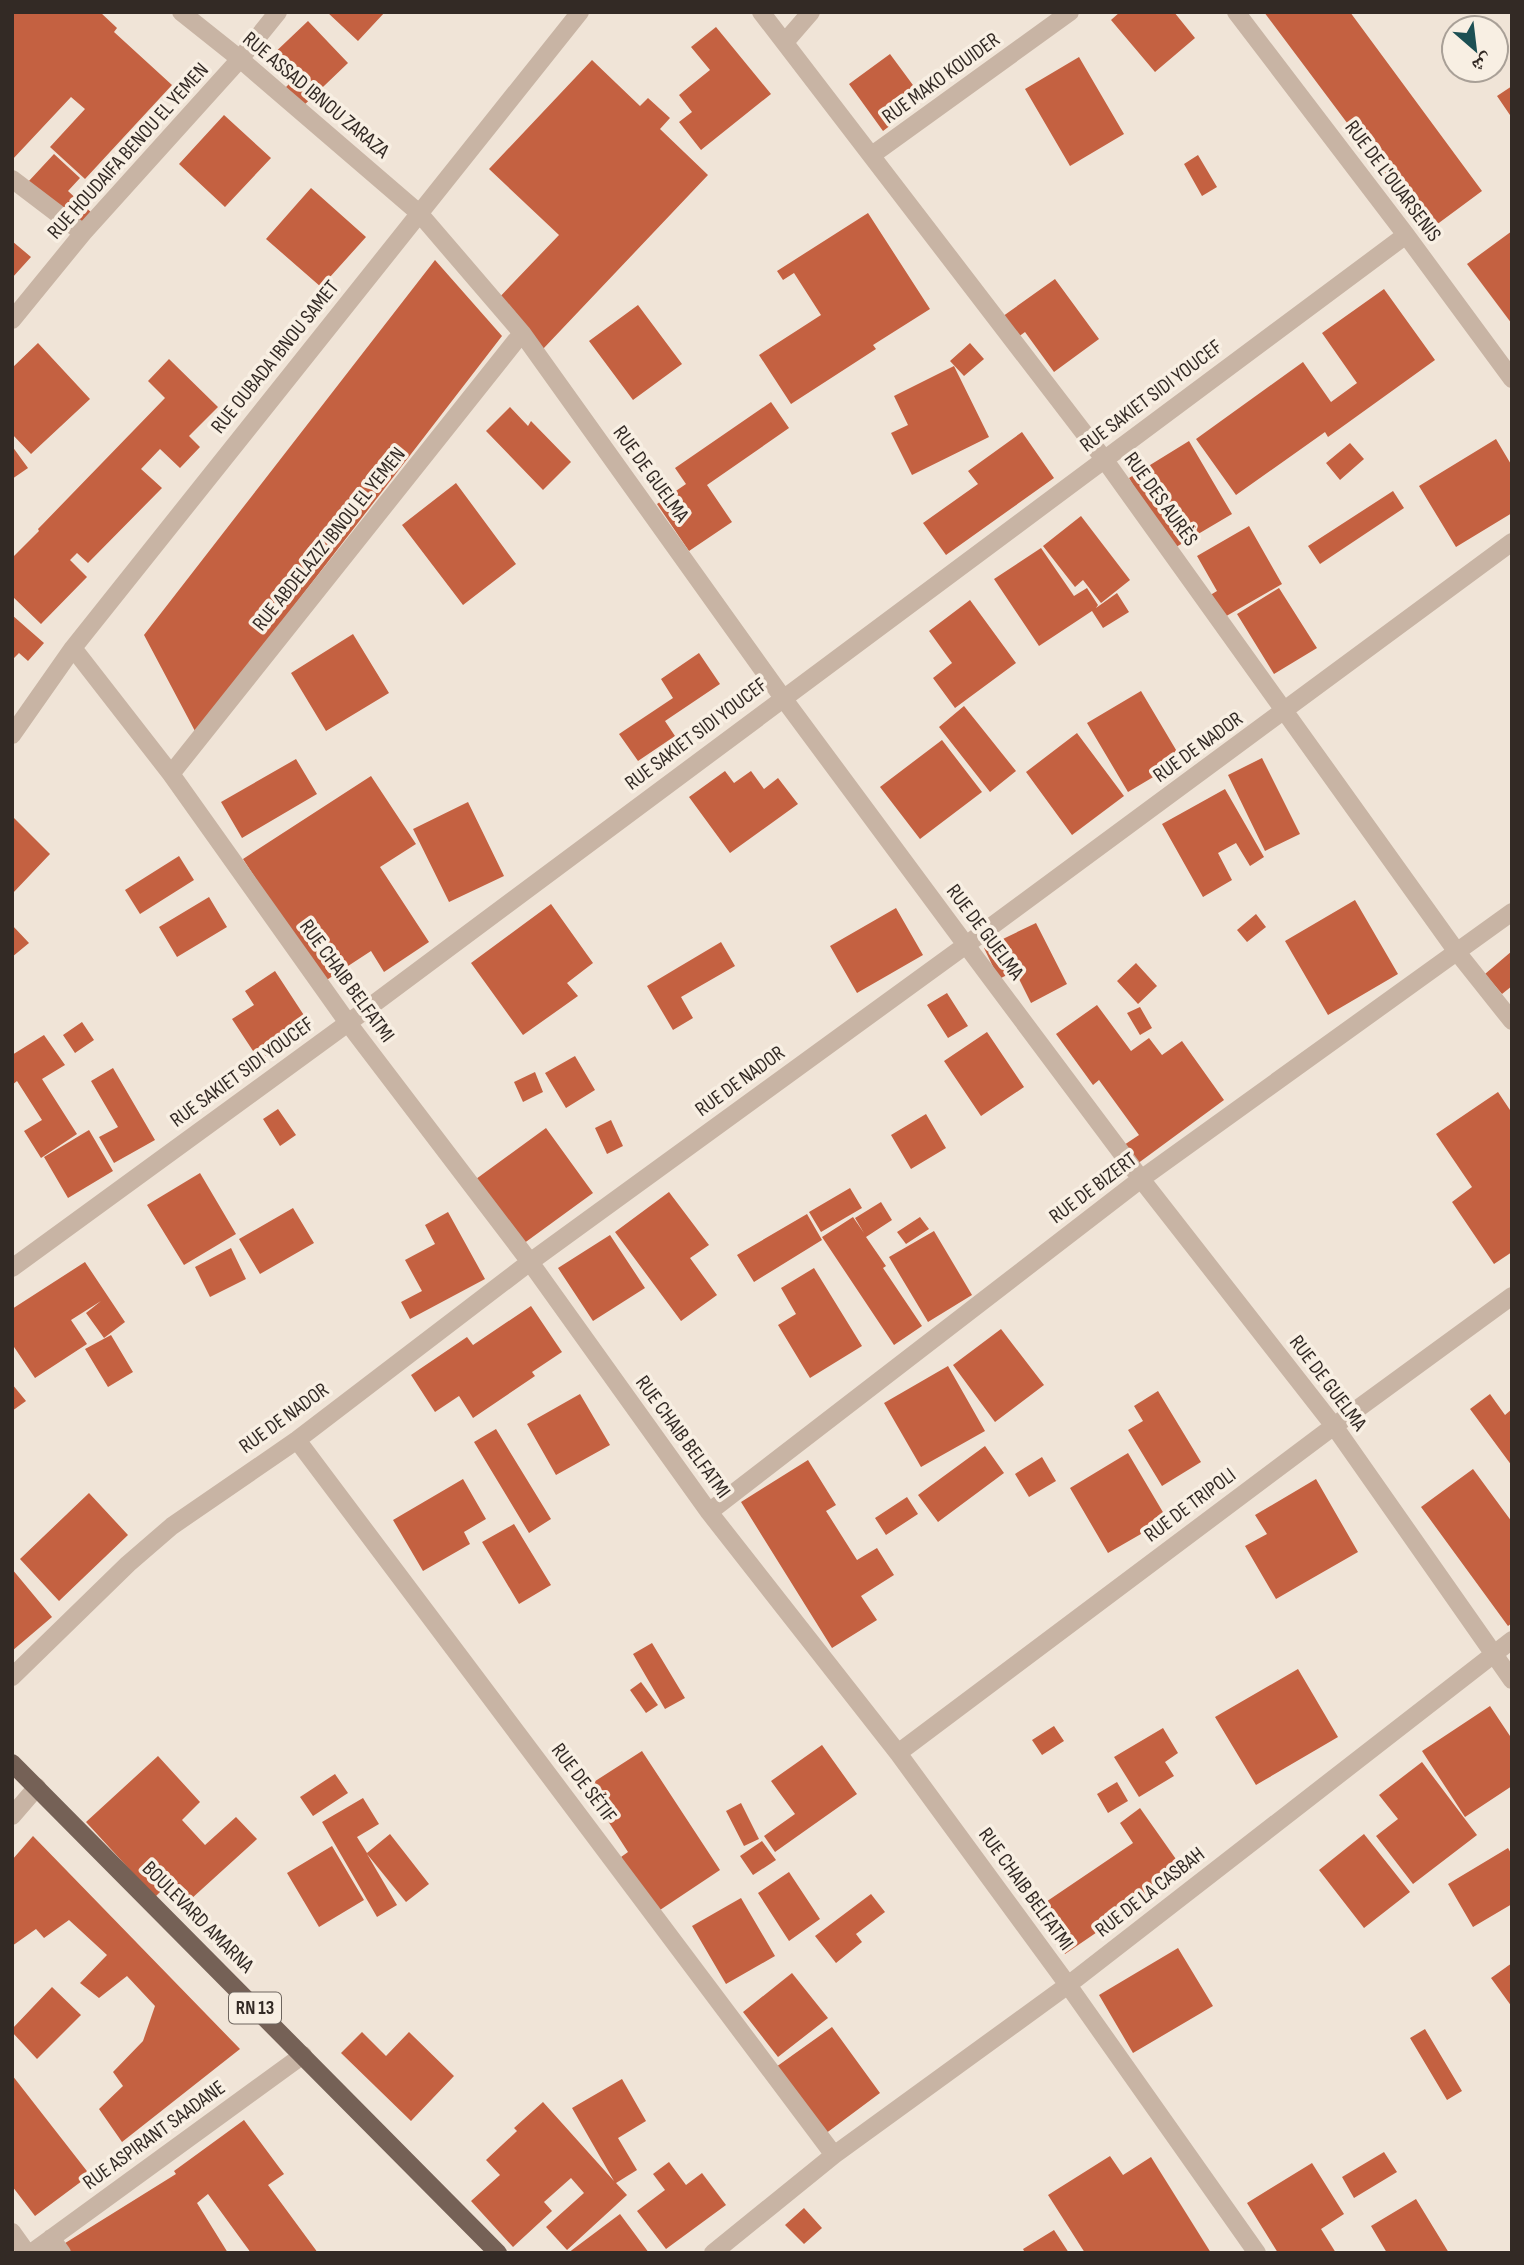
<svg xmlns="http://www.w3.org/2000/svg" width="1524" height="2265" viewBox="0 0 1524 2265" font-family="'Sofia Sans Condensed','Noto Naskh Arabic',sans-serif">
<rect width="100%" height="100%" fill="#f0e4d7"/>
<path fill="#c46141" d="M12,12H100L117,28L114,32L172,85L85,179L50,147L85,109L71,97L12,160Z
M327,12H385L358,41Z
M1120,12H1174L1195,38L1155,72L1111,20Z
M1264,12H1350L1482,191L1428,231Z
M308,21L348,63L301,108L284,89L290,83L268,59Z
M716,27L771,94L701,150L679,122L692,112L679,95L710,70L691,47Z
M890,54L924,100L883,131L849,84Z
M1079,57L1124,134L1070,166L1025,89Z
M592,60L640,106L648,98L670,118L660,129L708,175L543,349L494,303L559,235L489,169Z
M1512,86V118L1497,96Z
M224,115L271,158L225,207L179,164Z
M54,154L80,178L68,191L94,215L80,230L28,182Z
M1198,155L1217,187L1202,196L1184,164Z
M311,188L366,237L321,287L266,239Z
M868,213L930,309L873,345L876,349L791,404L759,355L821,315L794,273L783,280L777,271Z
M1512,231V324L1467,264Z
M12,241L31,257L12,278Z
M435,260L502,336L196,733L144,635Z
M1055,279L1099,339L1054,372L1025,332L1014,340L999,319Z
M1384,289L1435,360L1328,437L1325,432L1236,495L1196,439L1303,362L1331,402L1357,383L1322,333Z
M638,305L682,364L633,400L589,341Z
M38,343L90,399L31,454L12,434V368Z
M970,343L984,359L964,376L950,361Z
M169,359L218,407L189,436L200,447L180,468L160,449L141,469L162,488L88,563L77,553L70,560L87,577L41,624L12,596V558L39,531L38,529L165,398L148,381Z
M954,366L989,437L912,475L891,433L908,425L894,396Z
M771,402L789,428L707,485L732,522L689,551L657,504L686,484L675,468Z
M510,407L528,426L531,421L571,462L543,490L486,431Z
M1022,432L1054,478L946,555L923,523L978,484L968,471Z
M1496,439L1512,466V513L1456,547L1419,486Z
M1189,441L1232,514L1171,550L1129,478Z
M1350,443L1364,459L1340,480L1326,463Z
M12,446L28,468L12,479Z
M456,483L516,564L463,605L402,525Z
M1393,491L1404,508L1320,564L1308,546Z
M1081,516L1130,580L1101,603L1083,580L1075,587L1043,546Z
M1249,526L1282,584L1216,622L1202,600L1217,591L1197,556Z
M1041,548L1074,596L1087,588L1098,605L1096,608L1117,593L1129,612L1103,628L1092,611L1039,646L994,579Z
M1279,588L1317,648L1274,674L1237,614Z
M970,600L1016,663L955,708L933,678L952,663L929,631Z
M12,615L44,643L28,661L19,653L12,660Z
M353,634L389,693L326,731L291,673Z
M699,653L720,684L665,721L675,736L638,761L619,734L673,698L661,679Z
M1141,691L1182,760L1128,792L1087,723Z
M964,706L1016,771L990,792L939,727Z
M1077,733L1124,796L1072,835L1026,772Z
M942,740L982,792L920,839L880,787Z
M1262,758L1300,834L1265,851L1228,775Z
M296,759L317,794L242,838L221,802Z
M725,771L734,783L751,771L764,789L778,778L798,804L730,853L689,797Z
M371,776L416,844L380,867L429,942L384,972L371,951L319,985L308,959L243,859Z
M1225,789L1264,857L1250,866L1236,843L1218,853L1232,880L1203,897L1162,824Z
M468,802L504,876L449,902L413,829Z
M12,816L50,854L12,894Z
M179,856L194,880L140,914L125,890Z
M209,897L227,927L177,957L159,927Z
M1355,900L1398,974L1328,1015L1285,941Z
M551,904L593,963L567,983L578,996L523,1035L471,963Z
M896,908L923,955L857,993L830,946Z
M1256,914L1266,927L1247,942L1237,930Z
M1036,923L1067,984L1031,1003L1015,971L999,979L984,948Z
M12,925L29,943L12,957Z
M721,942L735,966L681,997L693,1018L673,1030L647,986Z
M1512,951V986L1502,994L1485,974Z
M1136,963L1157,986L1138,1004L1117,981Z
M275,971L311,1026L259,1060L232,1019L254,1005L245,991Z
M947,993L968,1026L948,1038L927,1005Z
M1097,1005L1131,1051L1149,1038L1162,1055L1182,1041L1224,1100L1137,1164L1124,1145L1139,1135L1099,1080L1093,1085L1056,1034Z
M1140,1007L1152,1028L1140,1035L1127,1013Z
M82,1022L94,1040L75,1053L63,1035Z
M987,1032L1024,1087L981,1116L944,1061Z
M44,1035L65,1065L42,1079L77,1134L41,1158L24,1131L42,1120L17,1081L12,1085V1055Z
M575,1056L595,1090L566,1108L545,1073Z
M113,1068L155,1140L114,1163L99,1137L118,1127L91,1081Z
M535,1072L543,1092L523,1102L514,1082Z
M1498,1092L1512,1113V1252L1494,1264L1452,1202L1472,1187L1436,1134Z
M278,1109L296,1135L280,1146L263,1119Z
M926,1114L946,1148L911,1169L891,1135Z
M611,1120L623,1146L607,1154L595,1128Z
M546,1128L593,1193L512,1252L465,1187Z
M89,1130L113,1171L68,1198L44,1157Z
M200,1173L236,1234L184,1265L147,1205Z
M850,1188L862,1208L821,1232L809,1212Z
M669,1192L709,1245L690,1258L717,1295L681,1321L615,1232Z
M881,1202L892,1220L866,1237L886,1266L883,1268L922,1326L894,1345L822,1237L853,1217L864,1233L855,1218Z
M293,1208L314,1243L260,1274L239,1239Z
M448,1212L485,1279L410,1319L401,1302L422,1291L405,1260L435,1244L425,1225Z
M807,1214L822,1240L754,1282L737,1255Z
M920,1217L929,1229L906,1244L897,1232Z
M934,1231L972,1295L928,1322L889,1257Z
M610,1235L645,1288L593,1321L558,1268Z
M231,1248L246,1279L210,1297L195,1267Z
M85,1262L125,1322L104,1338L86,1313L101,1301L71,1320L87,1344L35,1378L12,1344V1309Z
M814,1268L862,1346L810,1378L778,1325L796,1314L781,1288Z
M531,1306L562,1352L532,1372L535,1376L473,1418L459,1396L435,1412L411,1375L467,1337L473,1345Z
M1001,1329L1044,1385L995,1422L953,1365Z
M111,1335L133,1372L108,1387L85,1349Z
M948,1366L985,1431L921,1467L884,1403Z
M12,1384L26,1401L12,1411Z
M1158,1391L1201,1462L1162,1486L1128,1430L1143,1421L1134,1406Z
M580,1394L610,1445L556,1475L527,1424Z
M1490,1394L1505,1415L1512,1409V1466L1470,1409Z
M496,1429L551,1519L529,1533L474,1442Z
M985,1446L1004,1473L938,1522L918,1495Z
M1128,1453L1167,1519L1108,1553L1070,1488Z
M1042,1457L1056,1481L1029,1497L1015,1474Z
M808,1460L836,1505L826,1511L857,1560L877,1548L894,1575L861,1596L877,1620L832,1648L741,1502Z
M1473,1469L1512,1522V1623L1508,1626L1421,1507Z
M463,1479L486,1519L464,1532L470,1544L423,1571L393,1520Z
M1316,1479L1358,1552L1276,1599L1245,1546L1267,1534L1255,1515Z
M89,1493L128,1535L59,1601L20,1559Z
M907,1497L918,1514L886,1535L875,1518Z
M514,1524L551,1585L519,1604L482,1542Z
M12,1569L52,1617L12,1651Z
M652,1643L685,1698L665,1709L633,1654Z
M1298,1669L1338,1737L1256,1785L1215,1717Z
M641,1682L658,1705L646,1713L630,1690Z
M1490,1706L1512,1739V1786L1465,1817L1422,1751Z
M1054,1726L1064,1741L1042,1755L1032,1740Z
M1163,1728L1178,1753L1165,1762L1174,1776L1139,1797L1114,1757Z
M822,1745L857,1794L775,1852L764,1836L795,1814L771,1781Z
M642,1751L720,1870L657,1912L621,1857L628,1852L586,1787Z
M158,1756L200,1802L182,1820L205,1845L236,1817L257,1839L180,1909L162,1890L155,1897L86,1822Z
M1422,1762L1477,1835L1413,1884L1376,1836L1398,1819L1379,1795Z
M335,1774L348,1793L313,1816L300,1797Z
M1117,1782L1128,1801L1108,1813L1097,1794Z
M363,1798L379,1824L357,1837L367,1853L390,1834L429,1884L406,1902L367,1854L397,1905L377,1917L322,1822Z
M741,1803L759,1839L744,1846L726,1811Z
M1140,1808L1185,1872L1065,1954L1034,1910L1133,1843L1120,1823Z
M1364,1834L1410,1892L1364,1928L1319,1870Z
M33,1836L240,2049L122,2142L99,2109L123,2086L113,2072L143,2041L155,2006L127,1976L99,1998L80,1983L107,1955L69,1920L44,1938L36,1929L12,1946V1860Z
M762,1841L776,1860L753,1875L740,1856Z
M332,1846L364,1900L319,1927L287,1873Z
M1508,1848L1512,1855V1904L1473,1927L1448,1884Z
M789,1872L820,1919L789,1941L758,1893Z
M871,1894L885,1912L856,1934L862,1942L836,1963L815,1936Z
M741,1898L775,1956L726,1984L692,1926Z
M1178,1948L1213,2006L1133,2053L1099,1995Z
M1512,1963V2007L1491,1978Z
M792,1973L828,2018L778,2057L743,2012Z
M52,1987L81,2015L37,2059L12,2032V2029Z
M832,2027L880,2093L825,2134L776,2067Z
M1425,2029L1462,2091L1447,2100L1410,2038Z
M362,2032L386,2056L409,2032L454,2076L411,2121L341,2053Z
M12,2075L90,2175L35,2216L12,2186Z
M622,2079L646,2121L618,2138L637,2170L616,2183L627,2195L567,2250L546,2227L584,2193L571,2178L544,2202L552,2211L513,2247L471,2201L500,2175L486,2160L517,2131L514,2128L543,2102L614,2181L572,2108Z
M244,2120L284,2174L268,2185L318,2253H251L208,2194L197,2203L228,2253H67L62,2245L176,2174L174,2171Z
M1384,2152L1397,2172L1354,2198L1342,2177Z
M1110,2156L1123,2175L1151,2157L1211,2253H1085L1048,2195Z
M669,2162L686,2185L702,2173L726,2205L666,2249L637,2211L665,2190L653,2174Z
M1312,2163L1344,2214L1321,2229L1336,2253H1278L1247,2203Z
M1416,2199L1449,2253H1387L1371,2226Z
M804,2208L822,2228L804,2244L785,2225Z
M620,2214L649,2253H568Z
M1054,2230L1069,2253H1025L1023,2249Z"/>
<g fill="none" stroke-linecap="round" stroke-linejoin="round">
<path stroke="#c8b4a4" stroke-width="18" d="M181,12L240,59L419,213L522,333L783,698L966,945L1141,1179L1334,1426L1512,1680
M761,12L1104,459L1457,952L1512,1021
M1236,12L1406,235L1512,379
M785,42L811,12
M872,155L1070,12
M12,179L83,233
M12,320L83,233L240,59L278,12
M73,648L171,774L348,1023L530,1262L709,1512L898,1753L1068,1985L1257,2253
M12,735L73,648L580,12
M171,774L522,333
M12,1268L348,1023L1406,235
M297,1440L834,2155
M709,1512L1141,1179L1512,912
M12,1677L128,1564L172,1526L297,1440L530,1262L966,945L1512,542
M898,1753L1334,1426L1512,1296
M12,1816L37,1787
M12,2232L27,2253
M51,2238L62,2253
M31,2253L303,2055
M713,2253L834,2155L1068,1985L1512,1640"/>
<path stroke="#756156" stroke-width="18" d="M12,1763L498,2253"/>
</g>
<g text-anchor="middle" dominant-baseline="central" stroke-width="7" stroke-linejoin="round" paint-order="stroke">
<rect fill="#f8efe3" stroke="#6e655e" stroke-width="2" x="229" y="1992.5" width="52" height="31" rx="5"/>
<g font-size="19" font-weight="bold" fill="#332a25">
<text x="255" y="2008">RN 13</text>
</g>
<g font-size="21" fill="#332a25" stroke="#f8efe3">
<text transform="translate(941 78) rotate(-36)">RUE MAKO KOUIDER</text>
<text transform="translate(316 95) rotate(40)">RUE ASSAD IBNOU ZARAZA</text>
<text transform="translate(128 151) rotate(-48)">RUE HOUDAIFA BENOU EL YEMEN</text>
<text transform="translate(1393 181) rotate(53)">RUE DE L'OUARSENIS</text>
<text transform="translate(275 357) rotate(-51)">RUE OUBADA IBNOU SAMET</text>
<text transform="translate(1151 396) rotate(-37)">RUE SAKIET SIDI YOUCEF</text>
<text transform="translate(651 474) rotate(54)">RUE DE GUELMA</text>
<text transform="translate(1161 499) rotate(54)">RUE DES AURÈS</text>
<text transform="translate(329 539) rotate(-51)">RUE ABDELAZIZ IBNOU EL YEMEN</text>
<text transform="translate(696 734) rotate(-37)">RUE SAKIET SIDI YOUCEF</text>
<text transform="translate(1198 747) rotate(-36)">RUE DE NADOR</text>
<text transform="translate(985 932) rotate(53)">RUE DE GUELMA</text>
<text transform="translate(347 981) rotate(54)">RUE CHAIB BELFATMI</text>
<text transform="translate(242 1072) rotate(-36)">RUE SAKIET SIDI YOUCEF</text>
<text transform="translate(740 1081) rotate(-36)">RUE DE NADOR</text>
<text transform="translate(1093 1188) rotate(-37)">RUE DE BIZERT</text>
<text transform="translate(1328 1383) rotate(53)">RUE DE GUELMA</text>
<text transform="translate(284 1418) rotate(-36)">RUE DE NADOR</text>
<text transform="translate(683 1437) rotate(54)">RUE CHAIB BELFATMI</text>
<text transform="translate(1190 1505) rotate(-37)">RUE DE TRIPOLI</text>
<text transform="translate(584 1783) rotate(53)">RUE DE SÉTIF</text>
<text transform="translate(1026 1889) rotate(54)">RUE CHAIB BELFATMI</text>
<text transform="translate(1150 1892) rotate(-38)">RUE DE LA CASBAH</text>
<text transform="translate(198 1917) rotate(45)">BOULEVARD AMARNA</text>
<text transform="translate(154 2135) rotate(-36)">RUE ASPIRANT SAADANE</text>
</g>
</g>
<rect width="1524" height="2265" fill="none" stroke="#332a25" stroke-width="28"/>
<g transform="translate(1475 49) rotate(152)"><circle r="33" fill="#f8efe3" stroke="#a9a097" stroke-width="2"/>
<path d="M0-5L12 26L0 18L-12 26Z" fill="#1c4f53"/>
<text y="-10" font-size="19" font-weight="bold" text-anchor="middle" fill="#332a25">ش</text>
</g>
</svg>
